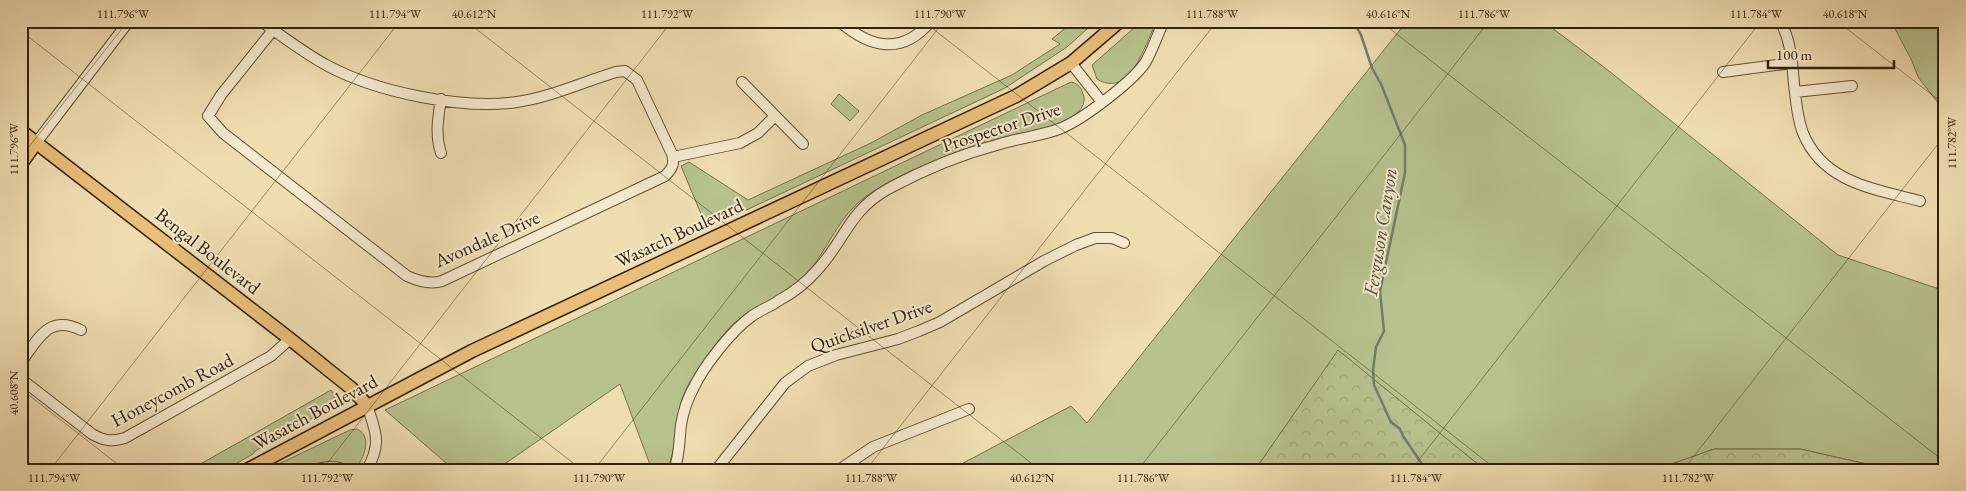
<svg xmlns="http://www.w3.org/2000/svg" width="1966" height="491" viewBox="0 0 1966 491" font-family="'EB Garamond',serif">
<defs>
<pattern id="forest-crowns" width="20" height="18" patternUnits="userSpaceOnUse" patternTransform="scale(1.25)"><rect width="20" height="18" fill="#b7c28e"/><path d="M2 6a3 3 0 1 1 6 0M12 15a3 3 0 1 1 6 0" fill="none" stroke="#9ea679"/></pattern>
</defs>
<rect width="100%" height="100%" fill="#efddb2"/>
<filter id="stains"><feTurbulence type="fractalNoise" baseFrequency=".004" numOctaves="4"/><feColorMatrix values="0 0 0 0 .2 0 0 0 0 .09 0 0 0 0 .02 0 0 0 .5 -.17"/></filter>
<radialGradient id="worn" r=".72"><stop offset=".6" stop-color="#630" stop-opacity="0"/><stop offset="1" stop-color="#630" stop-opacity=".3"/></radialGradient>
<path fill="#b7c28e" stroke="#74724c" d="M1074,21H1096L1067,47L1005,88L738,214L704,221L681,166L689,162L748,200L871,143L922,115L1012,75L1060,44L1052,39Z
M1142,21H1157C1146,41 1131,100 1097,79L1092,65Z
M1407,21H1543L1609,71L1838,255L1945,291V468L1871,465L1800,449H1714L1655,470H1485L1338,351L1255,470H950L1071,406L1087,423Z
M1891,21H1945V112L1918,77L1912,61Z
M1071,82C1076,83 1080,86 1082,91C1092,111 1064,122 1049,128C1038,133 1024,132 1012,135C968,147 895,172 860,201C832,225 823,264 793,287C776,299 755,307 738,320C723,331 695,372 686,389C673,415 678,447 667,470H652L620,384L496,470H454L385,410Z
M839,94L859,111L850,121L831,104Z
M331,390L334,394L335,405L255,451L253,454L225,470H190Z
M357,429C373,436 364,459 355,469L340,463L329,462L318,464L307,470H266L350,430Z"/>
<path fill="url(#forest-crowns)" stroke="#74724c" d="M1338,350L1485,470H1255Z
M1714,449H1800L1871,465L1945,470H1655Z"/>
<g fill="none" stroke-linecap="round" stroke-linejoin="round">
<path stroke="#717d70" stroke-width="2.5" d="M1353,21L1361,35L1372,68L1381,84L1405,145V173L1380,291L1384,331L1376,347L1373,370L1374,385L1391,422L1400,429L1403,436L1426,470"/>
<defs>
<path id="minor" d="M261,21C283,37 304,53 328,66C377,92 462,110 517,102C551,97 583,82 616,72L625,71L637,80L672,154C675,164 672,169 665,176L442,281C430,285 418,281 407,276L223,133L208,116L221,95L273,30
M839,21C870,48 902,56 931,21
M1780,21C1791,40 1792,62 1794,84C1796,100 1797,118 1803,133C1823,183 1875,189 1920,201
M1071,63L1101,101
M1723,72L1792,63
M742,82L803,144
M1795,92L1852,86
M441,99C438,118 435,134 441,153
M36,143L129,21
M673,157L740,143L758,133L775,116
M21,362C39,338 49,314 81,330
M21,379L92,434C104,441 112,442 125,438L271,356L290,339
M315,470C327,466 335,466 346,470
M367,470C382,442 376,433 367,405
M674,470C680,456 679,440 681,425C683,413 687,400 693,389C703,367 732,330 752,316C760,310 770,307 778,301C793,293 808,281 819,268C846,238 849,211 888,189C923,170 962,154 1000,144C1019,138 1040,136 1059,129C1081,121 1132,82 1145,63C1153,50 1157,35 1164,21
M716,470L785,383L808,366L836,355L898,339L919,331L940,322L1044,261L1076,245L1095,238H1112L1124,243
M839,470L873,447L969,409"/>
<path id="major" d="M21,131L290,339L351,388L367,405
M21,164L36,143
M247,470L472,351L1016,96L1071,63L1120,21"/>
</defs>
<use href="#minor" stroke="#605034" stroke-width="12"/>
<use href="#major" stroke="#31210a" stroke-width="15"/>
<use href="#minor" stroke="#f5e9cd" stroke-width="10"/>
<use href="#major" stroke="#e8be79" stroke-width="12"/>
</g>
<path fill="none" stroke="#31210a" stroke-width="1" stroke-opacity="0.45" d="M466,21L1040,470M923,21L1497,470M1380,21L1945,462M1837,21L1945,105M21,31L582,470M21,157L128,21M21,389L125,470M50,470L400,21M322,470L672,21M594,470L944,21M866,470L1217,21M1138,470L1489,21M1411,470L1761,21M1683,470L1945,135"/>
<g text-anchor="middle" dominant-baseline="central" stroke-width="4" stroke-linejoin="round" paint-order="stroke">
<g font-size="19" fill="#31210a" stroke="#f5e9cd">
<text transform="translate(1001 127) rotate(-18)">Prospector Drive</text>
<text transform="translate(679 233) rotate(-25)">Wasatch Boulevard</text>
<text transform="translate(487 239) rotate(-24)">Avondale Drive</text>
<text transform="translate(208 251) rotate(38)">Bengal Boulevard</text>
<text transform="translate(871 326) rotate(-19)">Quicksilver Drive</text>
<text transform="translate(172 390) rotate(-28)">Honeycomb Road</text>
<text transform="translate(315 412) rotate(-28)">Wasatch Boulevard</text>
</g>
<g font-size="20" font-style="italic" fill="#514f3d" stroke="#f5e9cd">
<text transform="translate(1380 232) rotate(-81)">Ferguson Canyon</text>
</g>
</g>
<rect width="1966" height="491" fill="none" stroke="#efddb2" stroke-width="55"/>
<path d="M1768 60v8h126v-8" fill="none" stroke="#31210a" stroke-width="2.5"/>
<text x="1776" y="60" font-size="15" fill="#31210a" stroke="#f5e9cd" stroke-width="4" paint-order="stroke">100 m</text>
<rect x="28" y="28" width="1910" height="436" fill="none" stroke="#31210a" stroke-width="2"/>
<g font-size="12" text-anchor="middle" fill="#31210a">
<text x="123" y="18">111.796°W</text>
<text x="395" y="18">111.794°W</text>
<text x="474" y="18">40.612°N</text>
<text x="667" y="18">111.792°W</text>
<text x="940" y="18">111.790°W</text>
<text x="1212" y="18">111.788°W</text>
<text x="1388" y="18">40.616°N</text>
<text x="1484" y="18">111.786°W</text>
<text x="1756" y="18">111.784°W</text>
<text x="1845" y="18">40.618°N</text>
<text transform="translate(1952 143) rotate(-90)" y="4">111.782°W</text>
<text transform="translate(14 149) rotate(-90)" y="4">111.796°W</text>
<text transform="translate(14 393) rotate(-90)" y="4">40.608°N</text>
<text x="54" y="482">111.794°W</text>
<text x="327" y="482">111.792°W</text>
<text x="599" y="482">111.790°W</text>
<text x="871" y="482">111.788°W</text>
<text x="1032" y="482">40.612°N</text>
<text x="1143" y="482">111.786°W</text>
<text x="1416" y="482">111.784°W</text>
<text x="1688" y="482">111.782°W</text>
</g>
<rect width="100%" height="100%" filter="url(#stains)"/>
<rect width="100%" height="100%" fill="url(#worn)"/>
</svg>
